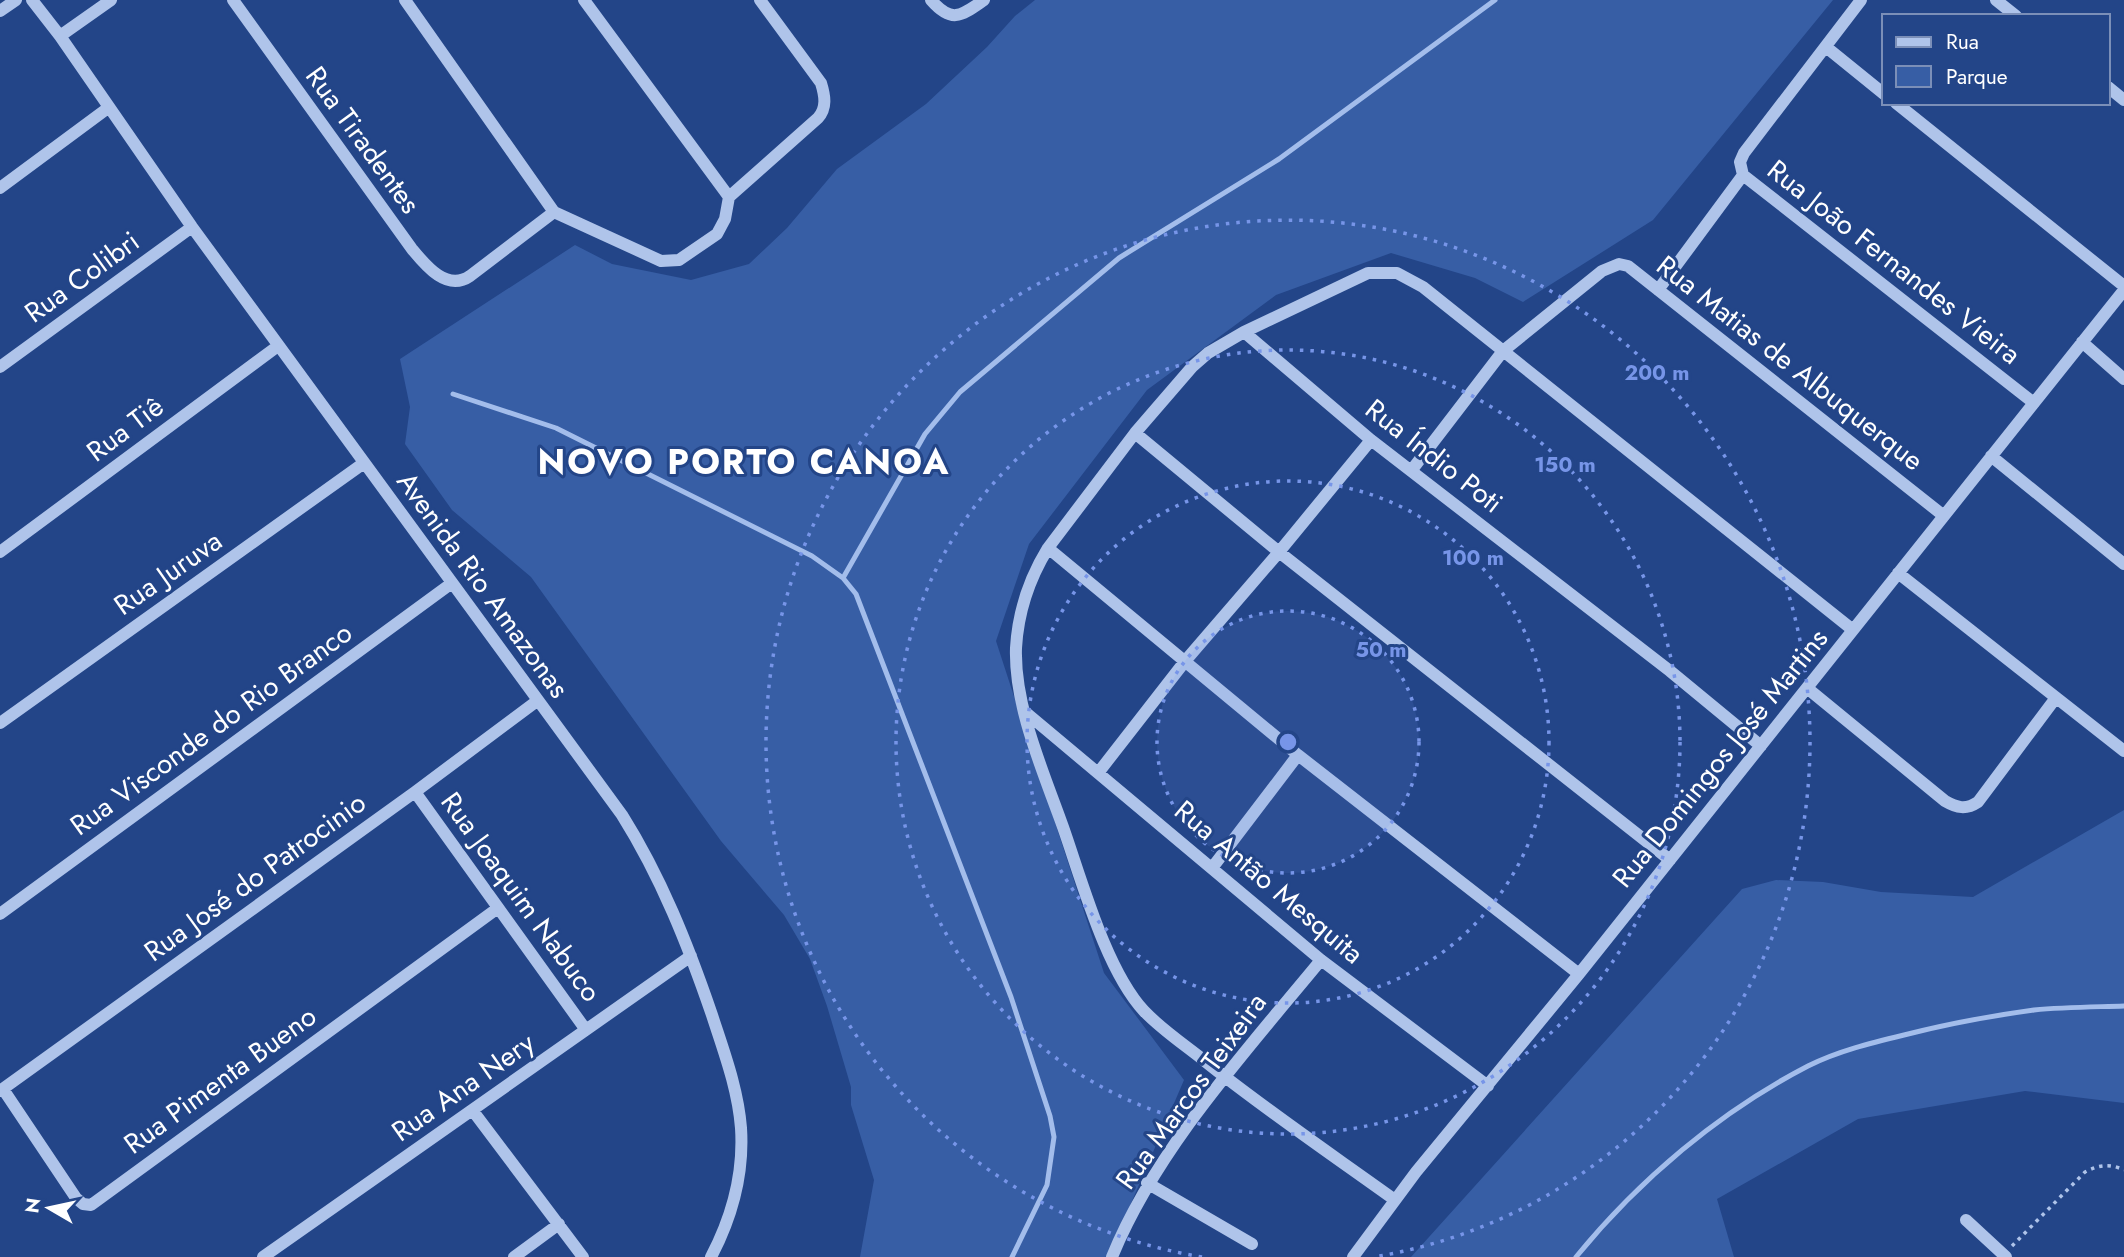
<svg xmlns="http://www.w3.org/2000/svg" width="2124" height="1257" viewBox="0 0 2124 1257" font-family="Jost,sans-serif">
<rect width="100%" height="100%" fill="#234588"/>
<path fill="#375ea5" d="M1035,0H1833L1653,220L1523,302L1475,278L1391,253L1276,295L1147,390L1029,544L996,641L1104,973L1184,1080L1108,1257H860L874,1180L851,1105V1087L827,1006L810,959L784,915L721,841L531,577L452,510L405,444L410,407L400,359L575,245L612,264L691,280L749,264L787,228L837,169L926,104L987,47L1015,16Z
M2124,810V1103L2025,1091L1858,1119L1717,1199L1734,1257H1411L1742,889L1776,880L1823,882L1881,892L1973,897Z"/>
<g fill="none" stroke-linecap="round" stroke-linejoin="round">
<path stroke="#a3bdeb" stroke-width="5" d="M453,394L556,428L812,556L843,578L856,594L1011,997L1050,1116L1054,1137L1047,1185L1012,1257
M843,578L925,434L960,392L1119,258L1279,159L1495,0
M1576,1257C1639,1180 1719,1112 1808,1066C1838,1051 1871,1043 1904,1035C1947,1024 1990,1016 2034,1010C2064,1007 2094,1007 2124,1006"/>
<path stroke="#afc4ea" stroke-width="3.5" stroke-dasharray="3.5 5" stroke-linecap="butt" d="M2012,1246L2085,1172C2099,1165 2109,1163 2124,1170"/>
<path stroke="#afc4ea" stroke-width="12" d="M32,0L60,36L192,227L622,815C661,877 688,945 712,1015C724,1052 738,1089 741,1128C744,1174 732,1217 711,1257
M233,0L412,249C426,266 447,292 470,276L554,212L661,261L679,260L717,234L725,219L729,197L818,118C827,108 825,96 821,83L760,0
M405,0L554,212
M584,0L729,197
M931,0C952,24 961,16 984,0
M1861,0L1744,153L1740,162L1743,175L2034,403
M1996,0L2016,16
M0,11L16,0
M60,36L111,0
M1826,47L1884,94
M2108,87L2124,100
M1896,103L2124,286
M0,188L108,108
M1658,290L1743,175
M1244,332L1371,440L1670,671L1761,746
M2082,342L2124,379
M0,367L192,227
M1135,433L1279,552L1670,860
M1991,456L2124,564
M1411,471L1503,351L1602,271L1619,264L1628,266L1944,516
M1048,548L1298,755L1579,974
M0,552L278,346
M1898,573L2124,751
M1807,688L1945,801C1957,808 1966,810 1978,802L2055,699
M1024,711L1321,960L1488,1086
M0,723L364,463
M1098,773L1186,660L1279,552L1371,440
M415,792L586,1030
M1212,868L1298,755
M0,914L452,583
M3,1089L76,1198L83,1204L91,1205L498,908
M0,1091L415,792L537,701
M473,1111L583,1257
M1147,1183L1252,1244
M1395,1200C1331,1154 1266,1110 1206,1062C1185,1045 1162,1030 1144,1011C1106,970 1082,881 1063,827C1044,773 1014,707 1016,648C1018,612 1029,579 1048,548L1135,433L1192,367L1208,353L1244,332L1368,273H1397L1423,287L1853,630
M1966,1220L2006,1257
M263,1257L691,956
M514,1257L559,1224
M1112,1257C1156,1149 1247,1050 1321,960
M1353,1257L1416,1172L1579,974L2124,290"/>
</g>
<circle cx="1288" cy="742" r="131" fill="#7795e8" fill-opacity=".12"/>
<g fill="none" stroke="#7795e8" stroke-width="3.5" stroke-dasharray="3.5 7">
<circle cx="1288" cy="742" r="131"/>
<circle cx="1288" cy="742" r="261"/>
<circle cx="1288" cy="742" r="392"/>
<path d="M1202 1257A522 522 0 1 1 1374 1257"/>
</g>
<g text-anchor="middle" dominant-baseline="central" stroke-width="6" stroke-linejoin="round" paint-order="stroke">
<g font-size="28" fill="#fff" stroke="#234588">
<text transform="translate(363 140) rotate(54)">Rua Tiradentes</text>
<text transform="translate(1894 262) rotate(38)">Rua João Fernandes Vieira</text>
<text transform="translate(82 277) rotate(-36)">Rua Colibri</text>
<text transform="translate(1790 363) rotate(38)">Rua Matias de Albuquerque</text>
<text transform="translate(125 429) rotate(-37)">Rua Tiê</text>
<text transform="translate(1434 456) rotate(38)">Rua Índio Poti</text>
<text transform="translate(168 573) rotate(-35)">Rua Juruva</text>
<text transform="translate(483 585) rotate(54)">Avenida Rio Amazonas</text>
<text transform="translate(211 729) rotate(-36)">Rua Visconde do Rio Branco</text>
<text transform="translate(1720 758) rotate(-51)">Rua Domingos José Martins</text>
<text transform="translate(255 877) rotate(-36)">Rua José do Patrocinio</text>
<text transform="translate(1269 882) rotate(40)">Rua Antão Mesquita</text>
<text transform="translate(521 897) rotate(54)">Rua Joaquim Nabuco</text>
<text transform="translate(220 1080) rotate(-36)">Rua Pimenta Bueno</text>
<text transform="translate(463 1087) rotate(-35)">Rua Ana Nery</text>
<text transform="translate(1191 1091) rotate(-54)">Rua Marcos Teixeira</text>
</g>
<g font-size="35" font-weight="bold" letter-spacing="2" fill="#fff" stroke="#234588">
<text x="744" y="462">NOVO PORTO CANOA</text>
</g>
</g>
<circle cx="1288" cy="742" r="10" fill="#7795e8" stroke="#234588" stroke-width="3.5"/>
<g font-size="21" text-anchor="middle" font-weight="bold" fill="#7795e8" stroke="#234588" stroke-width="6" stroke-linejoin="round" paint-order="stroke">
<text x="1657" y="380">200 m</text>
<text x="1565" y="472">150 m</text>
<text x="1473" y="565">100 m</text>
<text x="1381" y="657">50 m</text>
</g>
<rect x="1882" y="14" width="228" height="91" fill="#234588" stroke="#7b8fb8" stroke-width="2"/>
<rect x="1896" y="37" width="35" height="10" fill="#afc4ea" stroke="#7b8fb8" stroke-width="2"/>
<text x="1946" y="49" font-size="21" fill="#ffffff">Rua</text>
<rect x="1896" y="66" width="35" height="21" fill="#375ea5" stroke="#7b8fb8" stroke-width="2"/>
<text x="1946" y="84" font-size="21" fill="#ffffff">Parque</text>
<g transform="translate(49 1208) rotate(279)" stroke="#234588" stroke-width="5" paint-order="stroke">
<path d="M0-5L12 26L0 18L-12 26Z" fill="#ffffff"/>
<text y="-10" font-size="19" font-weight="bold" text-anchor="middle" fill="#ffffff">N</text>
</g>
</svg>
